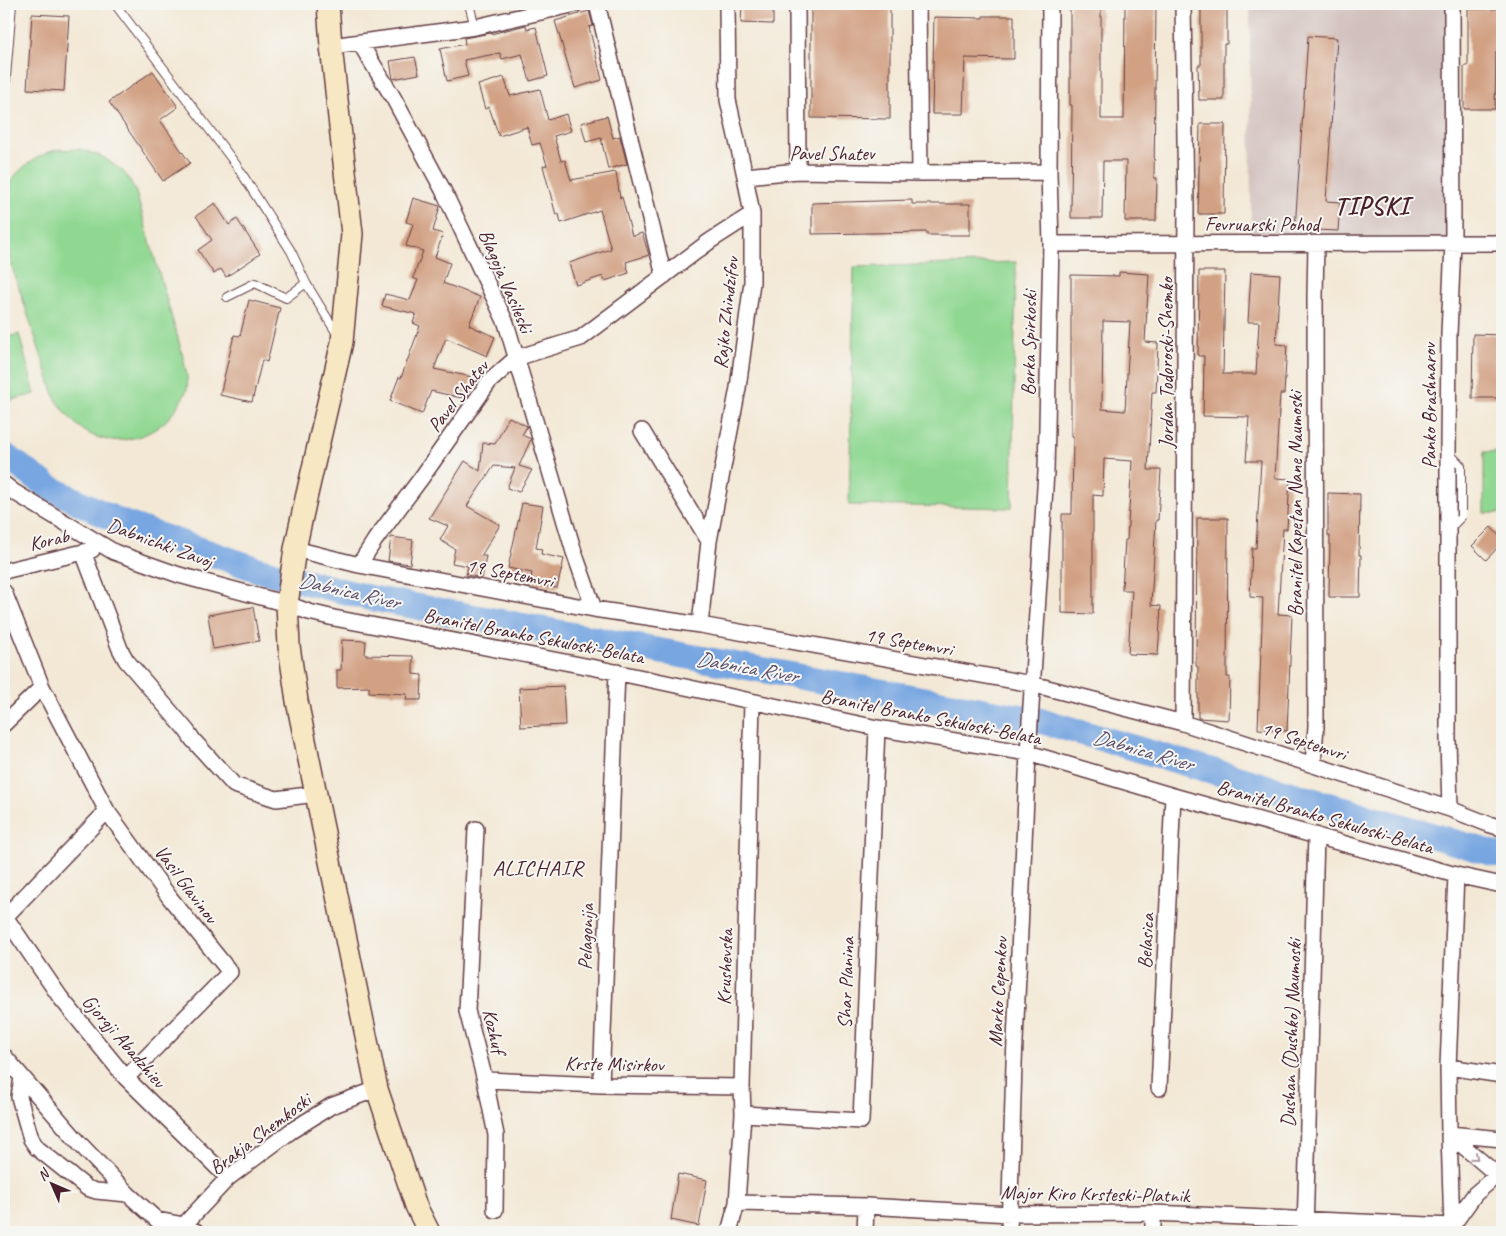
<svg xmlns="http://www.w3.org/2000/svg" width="1506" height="1236" viewBox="0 0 1506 1236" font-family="Caveat,sans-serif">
<rect width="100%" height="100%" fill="#f6f6f2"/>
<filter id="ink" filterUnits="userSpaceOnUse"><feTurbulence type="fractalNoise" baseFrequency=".02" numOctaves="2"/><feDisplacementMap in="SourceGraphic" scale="10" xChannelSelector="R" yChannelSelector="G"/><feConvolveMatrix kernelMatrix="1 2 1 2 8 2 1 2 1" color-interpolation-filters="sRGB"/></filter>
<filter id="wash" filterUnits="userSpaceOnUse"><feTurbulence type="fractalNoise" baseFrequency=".0096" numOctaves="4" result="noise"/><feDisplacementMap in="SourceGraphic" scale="20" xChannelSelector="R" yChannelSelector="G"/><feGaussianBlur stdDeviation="1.12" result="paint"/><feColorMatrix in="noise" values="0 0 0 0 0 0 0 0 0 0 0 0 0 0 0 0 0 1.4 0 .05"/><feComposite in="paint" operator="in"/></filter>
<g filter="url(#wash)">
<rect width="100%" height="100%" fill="#f3e8d5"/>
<path fill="#d1c0bc" d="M1250,4H1452L1453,243L1251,245Z"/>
<path fill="#90d892" stroke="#6d7c5e" d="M80,149L103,157L124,172L135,189C148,235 161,280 174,325C178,338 190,378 187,389C186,392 184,396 182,399C169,423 150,437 122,440C89,443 72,423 55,398L4,242V198C9,174 34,156 56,150C64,149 72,150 80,149Z
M1016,262L1012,508L849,505L854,267Z
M19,334L35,394L4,402V338Z
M1484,452H1502V513H1484Z"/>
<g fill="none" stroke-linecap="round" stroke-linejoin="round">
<path stroke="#77a6e1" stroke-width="26" d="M4,455L50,488L120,522L259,570L370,598L1042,721L1502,856"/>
</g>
<g id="blocks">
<path fill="#d2a184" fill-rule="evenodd" d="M742,4H773V24L741,23Z
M811,4H890V119L811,118Z
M1070,4H1101V119H1124L1125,4H1156L1154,178H1157L1156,221H1125L1126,161H1103L1102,218H1071L1072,105H1070Z
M1201,9H1227V44H1224V100H1199L1198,65H1201Z
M1468,9H1500L1499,52H1496L1495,109H1464V66H1468Z
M589,11L593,26L589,27L602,80L575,88L555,21Z
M32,14L69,16L64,91L27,89Z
M983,16H1014V59L965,58L963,114H932L934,17L983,18Z
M526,25L527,29L536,27L548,76L530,81L522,54L502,59L500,53L464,60L468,76L447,81L440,49L465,44L464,38L491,33V34Z
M1308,36L1337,38L1326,201L1340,202L1338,231L1295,229Z
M415,57L419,74L393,79L390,61Z
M153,71L178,107L160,120L190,163L163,181L109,102Z
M504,77L510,96L540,89L548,120L566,114L571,131L554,136L561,161L565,160L571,180L616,172L620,198L622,197L632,236L642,233L649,255L626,262L629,273L605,281L603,276L576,285L569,263L611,249L600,210L561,223L559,214L556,215L543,166L547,165L540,143L532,145L527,127L499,136L489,107L485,109L478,85Z
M607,116L613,138L620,136L627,164L608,169L601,138L586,142L581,123Z
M1200,124H1225L1224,214H1198Z
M413,198L440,206L433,231L443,234L435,257L450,263L443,283L480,297L469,325L495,337L487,356L446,338L434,369L472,377L468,396L466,399L431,391L422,414L390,401L399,377L401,378L420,326L413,323L416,314L382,306L385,294L410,300L418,280L413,278L423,251L406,246L413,224L406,222Z
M912,200V204H970V235H927V232L812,234V203Z
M215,203L229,225L237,219L260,254L226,277L221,269L214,274L198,250L212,240L196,216Z
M1199,271H1225L1223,374H1256L1259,322H1248L1251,272L1280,274L1276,344L1287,345L1284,394H1280L1275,478L1290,479L1287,529H1283L1278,614L1292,615L1287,731L1258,729L1263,598L1250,597L1252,548H1256L1261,461H1246L1249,417L1203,416L1204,356H1198Z
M1119,272L1149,274L1145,342L1158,343L1156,392H1152L1148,470H1161L1158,520H1156L1151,605L1161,606L1158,655L1128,654L1132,590H1122L1125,540H1127L1132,461L1104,459L1103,496L1093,495V614L1062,613V514H1072L1073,437H1071V275L1119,276ZM1103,321L1130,322L1125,411L1102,409Z
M249,300L280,308L267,362L262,360L252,402L220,395L234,335L240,336Z
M1473,334L1502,335V398H1472Z
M509,417L527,426L522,435L531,439L519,466L532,470L519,492L507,488L515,468L494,466L467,506L500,525L481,556H486L482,578L466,575L468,566L452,563L455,549L440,540L448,526L429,518L465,461L480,471L483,443L495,444Z
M1328,493L1360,494L1359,555H1361L1360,597H1329L1330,536H1328Z
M522,503L543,506L536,548L542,549L541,554L564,559L557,588L530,583L532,573L508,568Z
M1197,518H1228L1227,677H1230L1229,720L1198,718V667L1196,666Z
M1491,527L1502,539V543L1486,560L1472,546Z
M391,537L413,540L410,564L388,561Z
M253,607L259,641L213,649L208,615Z
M342,640L366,641L365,655L413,656V674L422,675L421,700H406L407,694L369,692V687L337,688V670H341Z
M563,686L565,725L521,727L519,688Z
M678,1174L707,1180L699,1226L671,1220Z"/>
</g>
</g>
<g filter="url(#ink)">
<use href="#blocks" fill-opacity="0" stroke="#633d44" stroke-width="1"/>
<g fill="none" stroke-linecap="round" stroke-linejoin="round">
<defs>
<path id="service" d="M115,4L237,166L291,251L306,283L337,334
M469,4L475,27
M4,101L12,4
M227,297L255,283L286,298L306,283
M1449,529L1461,517V466L1450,454"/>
<path id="minor" d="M597,4L664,276
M797,4L798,171
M918,4L920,173
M1183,4L1186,207L1183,723
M360,43L394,99L443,190L506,323L574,552L594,609
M331,46L475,27L576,4
M745,176L798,171L920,173L1049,172
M1051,244L1502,243
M642,431L709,541
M4,484L14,492L114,552L179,575L287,604L309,612L334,618L601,669L877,728L1028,753L1173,796L1456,875L1502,885
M295,549L359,565L594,609L700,625L1032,684L1183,723L1450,809L1488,824L1502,828
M83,552L120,649L126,660L187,731L193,740L234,785L276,799L316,794
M359,565L375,540L422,477L489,382L516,358L581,338L710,241L752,214
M4,571L92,550
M4,592L42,687L107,811L170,898L230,972L126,1078
M700,625L709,541L738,388L752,282V214L745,176L728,100L727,4
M4,724L42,687
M1313,764L1316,726L1315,296L1316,244
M1450,809L1448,740V452L1449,334L1453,243L1452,4
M476,829L467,1011L485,1080L496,1135L495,1210
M4,915L60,997L126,1078L228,1178
M4,921L5,917L107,811
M4,1056L80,1144L128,1194L157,1220L184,1225L197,1232
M1448,1067L1502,1075
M22,1078L19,1097L31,1139L37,1148L87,1188L96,1191L128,1194
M485,1080L601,1085L742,1087
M601,1085L617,672
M1159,1088L1173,796
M743,1114L861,1121L877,728
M1449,1134L1502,1179
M1449,1134L1502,1139
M737,1203L866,1206L1010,1214L1153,1213L1452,1226L1475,1194L1502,1171
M1452,1228L1449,1134L1448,1067L1456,875
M180,1232L184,1225L228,1178L291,1131L331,1106L377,1089
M729,1232L737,1203L743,1114L742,1087L752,702
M865,1232L866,1206
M1009,1232L1014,1064L1028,753L1046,472L1051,244L1049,172L1050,4
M1153,1232V1213
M1305,1232L1316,835"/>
<path id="secondary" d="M328,4L331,46L352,234L342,342L305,503L295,549L287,604L289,646L297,701L316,794L377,1089L416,1206L429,1232"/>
</defs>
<use href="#service" stroke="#633d44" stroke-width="10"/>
<use href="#minor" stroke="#633d44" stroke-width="18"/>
<use href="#secondary" stroke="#633d44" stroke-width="24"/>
<use href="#service" stroke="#fff" stroke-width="8"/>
<use href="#minor" stroke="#fff" stroke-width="15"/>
<use href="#secondary" stroke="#f8e7c3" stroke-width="21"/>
</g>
<defs><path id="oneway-chevron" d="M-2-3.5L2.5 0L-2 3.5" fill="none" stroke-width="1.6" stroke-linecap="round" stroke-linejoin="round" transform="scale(1.25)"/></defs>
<use stroke="#ae9aa0" href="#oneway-chevron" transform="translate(1475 1157) rotate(40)"/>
</g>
<g text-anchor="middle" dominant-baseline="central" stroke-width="4" stroke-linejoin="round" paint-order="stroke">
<g font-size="20" fill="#4a1f2b" stroke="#f6f6f2">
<text x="832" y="153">Pavel Shatev</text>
<text x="1262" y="224">Fevruarski Pohod</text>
<text transform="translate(506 281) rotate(67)">Blagoja Vasileski</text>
<text transform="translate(726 313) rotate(-84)">Rajko Zhindzifov</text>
<text transform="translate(1029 343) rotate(-89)">Borka Spirkoski</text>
<text transform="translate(1166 363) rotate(-90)">Jordan Todoroski-Shemko</text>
<text transform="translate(458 396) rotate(-52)">Pavel Shatev</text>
<text transform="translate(1429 406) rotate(-90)">Panko Brashnarov</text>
<text transform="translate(1295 504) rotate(-90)">Branitel Kapetan Nane Naumoski</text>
<text transform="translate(49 540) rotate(-13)">Korab</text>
<text transform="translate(160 543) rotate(20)">Dabnichki Zavoj</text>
<text transform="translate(510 573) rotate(11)">19 Septemvri</text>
<text transform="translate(534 636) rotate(11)">Branitel Branko Sekuloski-Belata</text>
<text transform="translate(909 642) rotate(10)">19 Septemvri</text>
<text transform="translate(931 717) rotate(11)">Branitel Branko Sekuloski-Belata</text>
<text transform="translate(1304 741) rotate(18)">19 Septemvri</text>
<text transform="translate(1325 817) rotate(16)">Branitel Branko Sekuloski-Belata</text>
<text transform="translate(186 884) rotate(53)">Vasil Glavinov</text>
<text transform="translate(586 937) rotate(-88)">Pelagonija</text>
<text transform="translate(1146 941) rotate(-87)">Belasica</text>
<text transform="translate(725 967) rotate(-88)">Krushevska</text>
<text transform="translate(846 983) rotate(-88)">Shar Planina</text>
<text transform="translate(998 992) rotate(-87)">Marko Cepenkov</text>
<text transform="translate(494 1031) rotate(77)">Kozhuf</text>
<text transform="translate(1291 1033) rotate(-88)">Dushan (Dushko) Naumoski</text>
<text transform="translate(124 1041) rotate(49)">Gjorgji Abadzhiev</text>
<text transform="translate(614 1064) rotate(1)">Krste Misirkov</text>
<text transform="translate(260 1134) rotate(-37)">Brakja Shemkoski</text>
<text transform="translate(1095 1194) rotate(1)">Major Kiro Krsteski-Platnik</text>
</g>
<g font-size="21" font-style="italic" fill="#5a4e6b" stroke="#f6f6f2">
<text transform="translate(349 591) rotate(13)">Dabnica River</text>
<text transform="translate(747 667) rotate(10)">Dabnica River</text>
<text transform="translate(1143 750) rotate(16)">Dabnica River</text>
</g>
<g font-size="22" letter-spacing="1" fill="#4a1f2b" stroke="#f6f6f2">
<text x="538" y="868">ALICHAIR</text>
</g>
<g font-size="25" font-weight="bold" letter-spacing="1" fill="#4a1f2b" stroke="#f6f6f2">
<text x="1372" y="206">TIPSKI</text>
</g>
</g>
<rect width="1506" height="1236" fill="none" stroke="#f6f6f2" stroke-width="20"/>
<g transform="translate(52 1184) rotate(315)" stroke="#f6f6f2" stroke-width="4" paint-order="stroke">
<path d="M0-4L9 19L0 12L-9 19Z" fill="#4a1f2b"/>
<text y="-8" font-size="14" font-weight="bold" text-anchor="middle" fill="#4a1f2b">N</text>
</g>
</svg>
